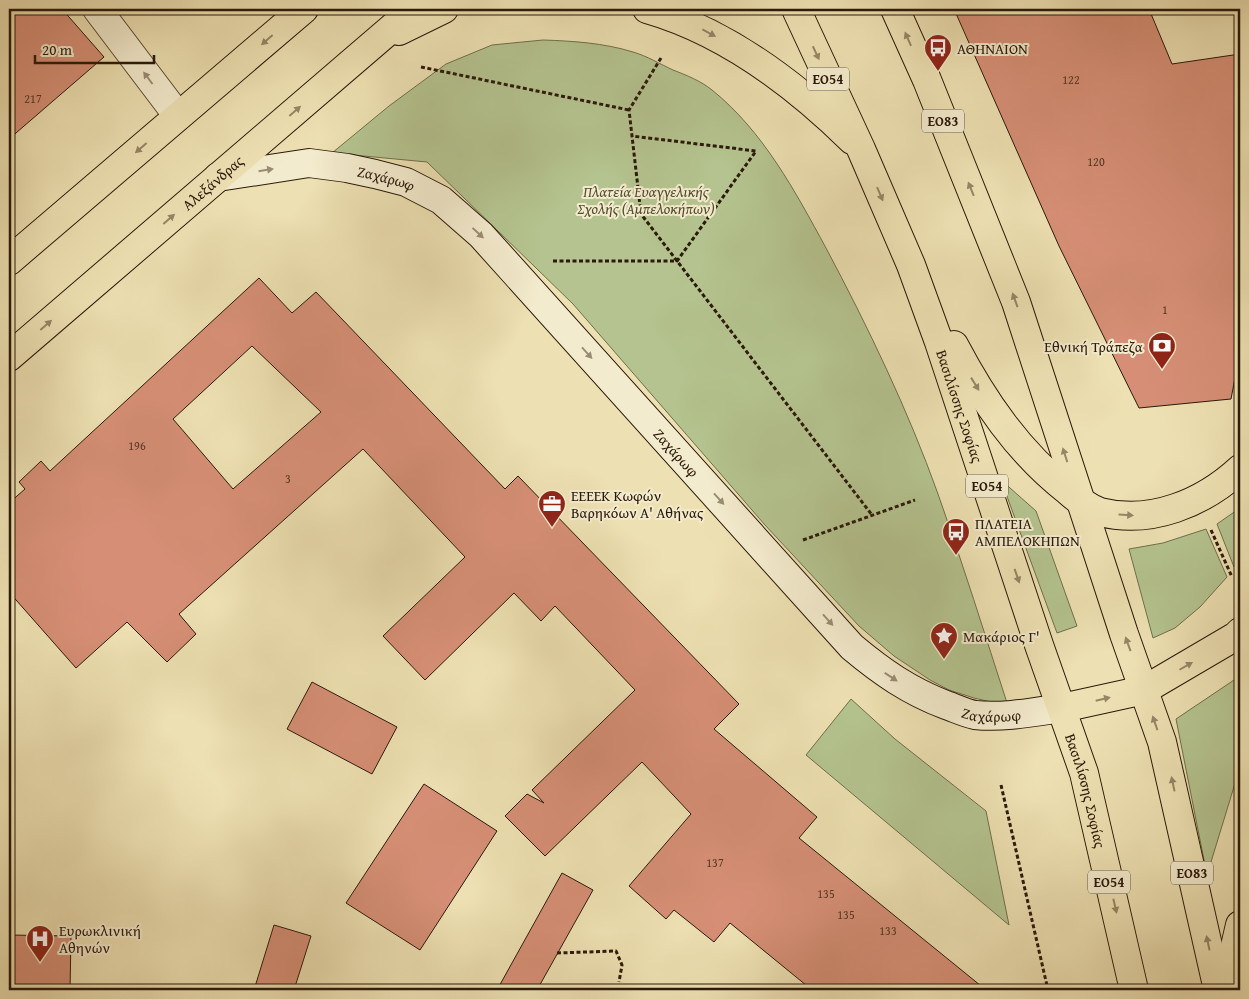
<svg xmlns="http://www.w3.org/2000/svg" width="1249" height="999" viewBox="0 0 1249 999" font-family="'Gentium Book Plus',serif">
<rect width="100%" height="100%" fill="#ede0b2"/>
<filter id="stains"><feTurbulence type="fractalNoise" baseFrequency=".004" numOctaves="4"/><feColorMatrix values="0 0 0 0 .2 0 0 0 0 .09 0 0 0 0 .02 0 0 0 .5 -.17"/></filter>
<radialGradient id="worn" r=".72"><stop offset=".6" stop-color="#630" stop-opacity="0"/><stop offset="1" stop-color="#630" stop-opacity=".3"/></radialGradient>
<path fill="#b4c38f" stroke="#706e4c" d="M543,40C573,41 604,43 633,52C647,56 660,64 673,70C686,75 701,81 712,90C763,131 795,191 826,248C868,327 908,410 938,494C963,564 985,635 1008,706L974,698L949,690L930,680L894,656L859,626L765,525L573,304L427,162L332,153L389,106L446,64L492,45Z
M1001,480L1036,511L1077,626L1057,633Z
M1240,508V557L1234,567L1217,524Z
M1206,529L1227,577L1200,607L1175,628L1153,638L1129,549L1163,543Z
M1240,676V767L1207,875L1176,719Z
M851,699L895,739L986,811L1009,925L806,755Z"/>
<path fill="#d68f76" stroke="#2b1909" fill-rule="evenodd" d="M9,9H62L104,57L9,139Z
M954,9H1149L1172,64L1240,54V352L1231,399L1139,408L1059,246Z
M259,278L292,313L316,292L505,489L518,476L739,704L714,729L817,817L799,838L986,990H812L730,923L714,942L674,910L666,919L629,886L691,814L642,762L545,856L505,816L527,794L544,803L532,790L635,690L555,606L541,621L514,593L425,680L383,636L465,557L363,449L179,614L196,634L167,662L127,622L76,668L9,592V503L25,489L19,482L41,461L50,471ZM252,346L321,412L233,489L173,419Z
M312,682L397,727L372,774L287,729Z
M424,784L497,831L420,950L346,903Z
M562,873L593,890L537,990H497Z
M274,925L311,936L294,990H254Z
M9,935L71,936L70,990H9Z"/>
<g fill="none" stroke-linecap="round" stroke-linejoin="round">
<defs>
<path id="street" d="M97,9L178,116"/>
<g id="secondary">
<path id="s1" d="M218,177L309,163L347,168L375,174L406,182L441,200L481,235L852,647C882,672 909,691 946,705C955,708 965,713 975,715C1004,718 1034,712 1062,708"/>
</g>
<g id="primary">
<path d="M647,9C724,31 795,84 852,140"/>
<path id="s2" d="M796,9L861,149L911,265L939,342L1039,645L1084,773L1134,990"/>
<path d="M895,9L927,80L1016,302L1124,634L1162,742L1218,990"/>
<path d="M399,31L444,9"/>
<path d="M9,261L304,9"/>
<path d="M954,345C983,400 1018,452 1068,491C1077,499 1088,508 1100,512C1151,525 1203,503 1240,469"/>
<path id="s3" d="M9,357L414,9"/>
<path d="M1062,708L1144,690L1236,636L1240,632"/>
<path d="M1225,990L1240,925"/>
</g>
</defs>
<use href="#street" stroke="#5c4b33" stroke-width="30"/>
<use href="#secondary" stroke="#2b1909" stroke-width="30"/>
<use href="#primary" stroke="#2b1909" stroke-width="30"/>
<path stroke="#2b1909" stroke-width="3" stroke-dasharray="4 2.5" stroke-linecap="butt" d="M661,58L629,110L641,214L872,515
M421,67L629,110
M553,261H677L756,151L632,136
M1211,530L1232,577
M803,540L915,500
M1001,785L1048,990
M557,953L616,951L622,965L619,982"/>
<use href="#street" stroke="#f3ebcd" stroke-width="28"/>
<use href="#secondary" stroke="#f3ebcd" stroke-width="28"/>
<use href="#primary" stroke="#ede0b2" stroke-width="28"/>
</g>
<defs><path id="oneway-solid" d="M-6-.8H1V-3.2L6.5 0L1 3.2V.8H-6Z" transform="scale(1.25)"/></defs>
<g fill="#968666">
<use href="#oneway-solid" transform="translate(709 33) rotate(28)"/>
<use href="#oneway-solid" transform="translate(908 39) rotate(-114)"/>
<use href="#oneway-solid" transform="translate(267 40) rotate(139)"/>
<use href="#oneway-solid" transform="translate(816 53) rotate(65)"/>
<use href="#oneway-solid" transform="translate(295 111) rotate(-41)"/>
<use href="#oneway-solid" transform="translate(141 148) rotate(139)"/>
<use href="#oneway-solid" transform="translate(971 189) rotate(-112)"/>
<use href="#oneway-solid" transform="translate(880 194) rotate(67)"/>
<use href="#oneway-solid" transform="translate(169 219) rotate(-41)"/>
<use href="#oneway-solid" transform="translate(1015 300) rotate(-110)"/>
<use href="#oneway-solid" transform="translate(46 325) rotate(-41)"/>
<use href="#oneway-solid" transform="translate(975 384) rotate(58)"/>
<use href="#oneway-solid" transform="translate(1065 455) rotate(-108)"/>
<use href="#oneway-solid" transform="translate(1126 515) rotate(3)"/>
<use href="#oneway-solid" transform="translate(1017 576) rotate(71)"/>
<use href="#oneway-solid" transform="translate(1128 644) rotate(-110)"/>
<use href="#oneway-solid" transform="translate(1186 666) rotate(-30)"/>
<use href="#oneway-solid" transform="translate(1103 699) rotate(-13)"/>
<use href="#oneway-solid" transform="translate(1155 723) rotate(-109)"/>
<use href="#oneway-solid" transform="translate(1173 784) rotate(-102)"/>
<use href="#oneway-solid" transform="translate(1115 906) rotate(77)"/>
<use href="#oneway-solid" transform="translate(1208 943) rotate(-102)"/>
</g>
<g fill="#998c75">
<use href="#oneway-solid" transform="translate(148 78) rotate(-127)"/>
<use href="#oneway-solid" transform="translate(266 170) rotate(-9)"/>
<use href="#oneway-solid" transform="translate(478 233) rotate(43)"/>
<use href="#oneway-solid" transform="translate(587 353) rotate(48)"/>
<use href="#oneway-solid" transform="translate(719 499) rotate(48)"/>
<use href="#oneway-solid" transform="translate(828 620) rotate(48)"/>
<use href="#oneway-solid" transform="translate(891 677) rotate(33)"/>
</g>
<defs>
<symbol id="bus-pin" viewBox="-11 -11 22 30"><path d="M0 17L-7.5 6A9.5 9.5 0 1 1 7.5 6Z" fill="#8f2418" stroke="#f3ebcd"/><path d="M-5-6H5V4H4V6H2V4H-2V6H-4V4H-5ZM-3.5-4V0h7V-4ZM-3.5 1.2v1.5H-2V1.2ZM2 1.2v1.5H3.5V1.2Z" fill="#fff"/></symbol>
<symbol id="bank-pin" viewBox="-11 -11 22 30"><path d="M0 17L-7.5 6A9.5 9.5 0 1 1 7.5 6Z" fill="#8f2418" stroke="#f3ebcd"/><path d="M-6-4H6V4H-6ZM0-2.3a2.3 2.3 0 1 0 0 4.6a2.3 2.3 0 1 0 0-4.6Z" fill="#fff"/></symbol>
<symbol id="office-pin" viewBox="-11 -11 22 30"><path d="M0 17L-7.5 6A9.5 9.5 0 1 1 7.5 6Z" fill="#8f2418" stroke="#f3ebcd"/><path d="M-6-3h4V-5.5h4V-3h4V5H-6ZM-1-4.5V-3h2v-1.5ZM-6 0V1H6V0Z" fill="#fff"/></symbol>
<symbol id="sight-pin" viewBox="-11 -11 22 30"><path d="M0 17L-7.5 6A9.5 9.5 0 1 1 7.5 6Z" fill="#8f2418" stroke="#f3ebcd"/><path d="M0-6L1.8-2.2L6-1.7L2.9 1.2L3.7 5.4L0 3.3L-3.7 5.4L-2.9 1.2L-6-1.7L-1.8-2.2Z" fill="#fff"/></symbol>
<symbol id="hospital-pin" viewBox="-11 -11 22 30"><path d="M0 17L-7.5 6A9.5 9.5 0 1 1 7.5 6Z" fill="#8f2418" stroke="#f3ebcd"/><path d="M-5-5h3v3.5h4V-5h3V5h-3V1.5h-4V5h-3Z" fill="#fff"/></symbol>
</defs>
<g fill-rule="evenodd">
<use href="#bus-pin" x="922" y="32" width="32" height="43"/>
<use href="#bank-pin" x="1146" y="330" width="32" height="43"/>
<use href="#office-pin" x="536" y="488" width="32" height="43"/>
<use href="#bus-pin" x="940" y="516" width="32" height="43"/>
<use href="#sight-pin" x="928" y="620" width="32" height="43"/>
<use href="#hospital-pin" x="24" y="923" width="32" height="43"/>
</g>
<g text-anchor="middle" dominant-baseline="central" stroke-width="4" stroke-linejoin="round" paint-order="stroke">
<g font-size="12" fill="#563624">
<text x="1071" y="79">122</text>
<text x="33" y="98">217</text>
<text x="1096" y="161">120</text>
<text x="1165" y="309">1</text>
<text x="137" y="445">196</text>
<text x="288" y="478">3</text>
<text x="715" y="862">137</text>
<text x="826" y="893">135</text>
<text x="846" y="914">135</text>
<text x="888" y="930">133</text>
</g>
<g fill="#f3ebcd" stroke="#675844" stroke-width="1">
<rect x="807" y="67.5" width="42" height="23" rx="4"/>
<rect x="922" y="109.5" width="42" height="23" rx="4"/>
<rect x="966" y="474.5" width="42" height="23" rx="4"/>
<rect x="1171" y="861.5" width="42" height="23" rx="4"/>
<rect x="1088" y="870.5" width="42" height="23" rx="4"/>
</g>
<g font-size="14" font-weight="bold" fill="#2b1909">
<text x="828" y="79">ΕΟ54</text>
<text x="943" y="121">ΕΟ83</text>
<text x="987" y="486">ΕΟ54</text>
<text x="1192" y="873">ΕΟ83</text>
<text x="1109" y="882">ΕΟ54</text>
</g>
<g font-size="15" fill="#2b1909" stroke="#f3ebcd" text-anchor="start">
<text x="957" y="48">ΑΘΗΝΑΙΟΝ</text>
<text x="1143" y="346" text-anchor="end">Εθνική Τράπεζα</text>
<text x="571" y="495">ΕΕΕΕΚ Κωφών<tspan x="571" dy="17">Βαρηκόων Α' Αθήνας</tspan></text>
<text x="975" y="523">ΠΛΑΤΕΙΑ<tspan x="975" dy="17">ΑΜΠΕΛΟΚΗΠΩΝ</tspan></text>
<text x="963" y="636">Μακάριος Γ'</text>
<text x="59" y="930">Ευρωκλινική<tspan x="59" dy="17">Αθηνών</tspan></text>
</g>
<g font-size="15" fill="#2b1909" stroke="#f3ebcd">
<text stroke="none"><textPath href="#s1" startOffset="171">Ζαχάρωφ</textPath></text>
<text stroke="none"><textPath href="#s3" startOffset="268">Αλεξάνδρας</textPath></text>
<text stroke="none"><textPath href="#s2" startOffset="430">Βασιλίσσης Σοφίας</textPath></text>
<text stroke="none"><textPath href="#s1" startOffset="576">Ζαχάρωφ</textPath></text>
<text stroke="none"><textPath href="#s1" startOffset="996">Ζαχάρωφ</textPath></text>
<text stroke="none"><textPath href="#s2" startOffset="835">Βασιλίσσης Σοφίας</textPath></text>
</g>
<g font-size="15" font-style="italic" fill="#544c31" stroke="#f3ebcd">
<text x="646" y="191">Πλατεία Ευαγγελικής<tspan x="646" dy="17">Σχολής (Αμπελοκήπων)</tspan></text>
</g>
</g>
<rect width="1249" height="999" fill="none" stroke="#ede0b2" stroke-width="30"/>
<rect x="10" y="10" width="1229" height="979" fill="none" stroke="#2b1909" stroke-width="2.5"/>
<rect x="15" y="15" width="1219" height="969" fill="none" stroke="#2b1909"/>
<path d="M35 55v8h119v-8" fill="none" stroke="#2b1909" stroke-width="2.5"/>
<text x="42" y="55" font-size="15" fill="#2b1909" stroke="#f3ebcd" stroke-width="4" paint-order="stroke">20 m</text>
<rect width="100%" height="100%" filter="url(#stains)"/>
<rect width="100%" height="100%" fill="url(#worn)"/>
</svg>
